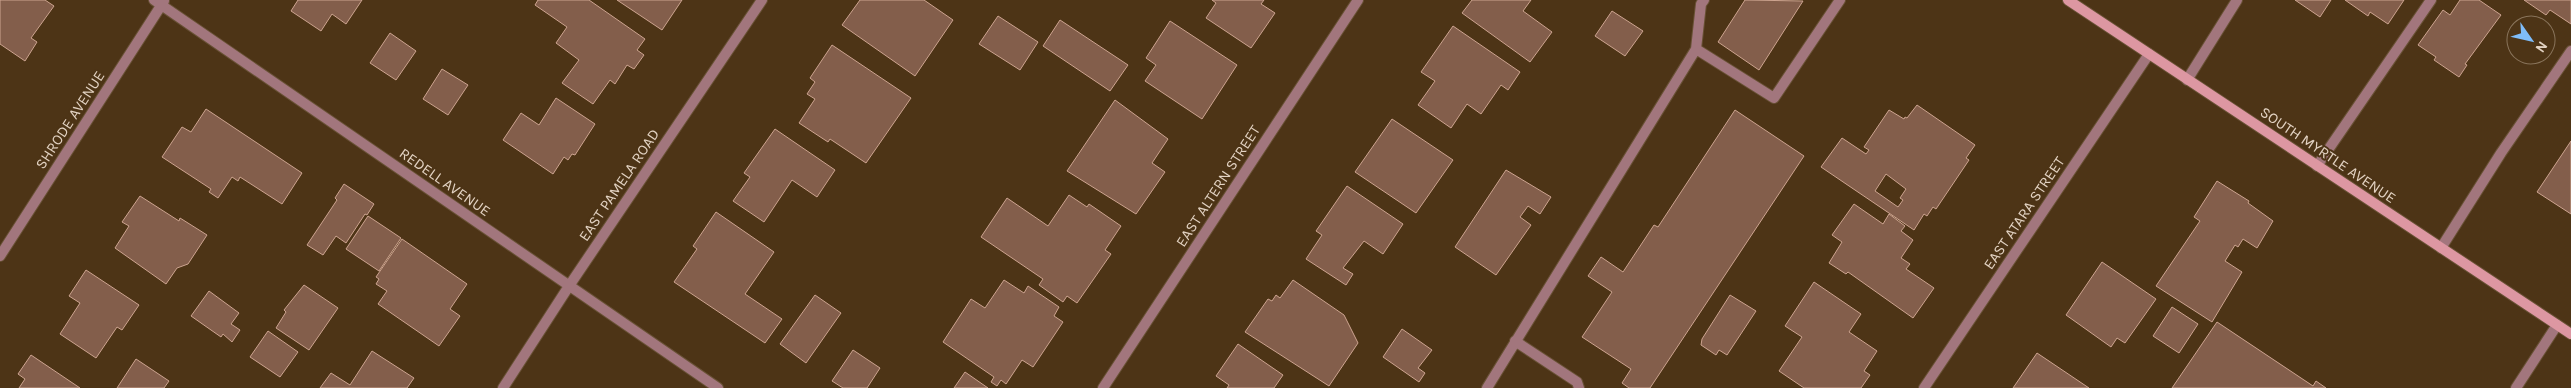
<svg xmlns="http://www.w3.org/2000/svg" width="2571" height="388" viewBox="0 0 2571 388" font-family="Karla,sans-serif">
<rect width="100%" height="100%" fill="#4d3416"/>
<path fill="#835e4b" stroke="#cda490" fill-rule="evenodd" d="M0,0H45L54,6L31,38L37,42L25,61L0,44Z
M298,0H362L346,24L332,14L321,31L291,11Z
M538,0H589L645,39L637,50L644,55L634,69L627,65L615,84L610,80L593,104L562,83L579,60L556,43L567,27L535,5Z
M617,0H682L662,30Z
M860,0H924L953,20L915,76L842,25Z
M1212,0H1264L1261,4L1275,13L1251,48L1206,18L1216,3Z
M1472,0H1531L1523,11L1552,32L1530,62L1462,13Z
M1745,0L1803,1L1759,70L1718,42Z
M2295,0H2331L2320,17Z
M2345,0H2404L2388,24L2370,12L2368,16Z
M2460,0H2479L2501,15L2465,64L2467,65L2459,77L2434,60L2436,57L2418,45L2443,10L2450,15Z
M2524,0H2571V24L2550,10L2546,15Z
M1612,11L1643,31L1625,56L1595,36Z
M998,16L1038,42L1020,70L979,44Z
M1060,20L1128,65L1110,91L1043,46Z
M1170,21L1237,65L1202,119L1145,81L1156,65L1146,58Z
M1453,26L1520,72L1508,90L1501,85L1481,114L1467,104L1451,128L1418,105L1435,81L1421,72Z
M390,33L416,51L396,80L370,63Z
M832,45L911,98L866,163L830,139L828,142L799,123L815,99L807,94L815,82L810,78Z
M442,69L468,85L448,115L423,99Z
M556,98L595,124L575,155L572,154L568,160L564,157L553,174L503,140L521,113L539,125Z
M1115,100L1168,139L1152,163L1165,172L1136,214L1067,171Z
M1917,105L1975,145L1966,158L1969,160L1936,209L1933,207L1927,216L1924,214L1914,230L1821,167L1842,138L1866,154L1869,150L1864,147L1889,110L1904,119L1905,117L1907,118ZM1886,174L1906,189L1900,198L1903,200L1898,207L1875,191Z
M206,109L302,173L282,204L240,177L238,181L232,177L218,198L209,192L211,189L162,157L182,127L191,132Z
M1735,110L1804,156L1650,388H1629L1622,383L1631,369L1582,337L1612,292L1588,276L1601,257L1623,272L1654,225L1658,227Z
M1392,119L1453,160L1416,213L1355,172Z
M775,129L835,170L817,197L792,180L764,222L733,201L750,177L744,173Z
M2571,141V214L2537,192Z
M1506,170L1551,197L1540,214L1528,206L1520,217L1531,225L1496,275L1455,247Z
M2217,181L2249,201L2248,203L2273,221L2257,248L2243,239L2238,247L2235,245L2225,261L2242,272L2212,322L2156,286L2200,221L2194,217Z
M344,184L374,204L367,215L365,214L346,243L336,236L323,255L307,245L337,200L335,198Z
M1347,186L1403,224L1383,254L1364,241L1343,268L1353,274L1346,285L1306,259L1322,235L1316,231Z
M1069,195L1087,207L1089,204L1121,226L1105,250L1111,254L1077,303L1067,296L1063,302L1039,285L1043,279L981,237L1007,198L1048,226Z
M140,196L179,221L180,218L207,235L188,264L177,268L166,284L115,248L129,226L122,222Z
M1854,204L1883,224L1889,214L1905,226L1901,231L1913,240L1901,258L1910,264L1906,269L1934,288L1913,318L1848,272L1846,274L1829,263L1842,242L1832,235Z
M716,212L774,252L745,294L782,319L765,343L674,282L697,249L693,246Z
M368,216L401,238L379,271L346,249Z
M402,239L467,284L450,309L460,316L439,346L378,304L387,291L376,284L379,279L376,277Z
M2102,262L2156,299L2125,343L2117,338L2111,347L2066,315Z
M86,270L139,305L122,330L117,327L96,358L60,334L80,303L69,296Z
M1004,280L1024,293L1028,286L1059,307L1054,316L1063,322L1033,367L1022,360L1006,384L1001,380L997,386L991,382L994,377L943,342L971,299L985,308Z
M1293,280L1344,315L1358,343L1329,386L1245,332L1268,299L1272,301L1276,295L1280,298Z
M1814,282L1861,314L1849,332L1877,351L1864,371L1870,375L1861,388H1804L1779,371L1802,337L1785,326Z
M304,285L338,308L309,350L276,328L286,312L284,310Z
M209,291L239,313L231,324L240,330L232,342L223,334L221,337L191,316Z
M815,295L841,313L806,363L780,344Z
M1730,295L1756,311L1727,355L1719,350L1716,355L1701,345L1702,339Z
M2172,307L2198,324L2179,353L2153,336Z
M2217,322L2313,386L2316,381L2326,388H2172Z
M1402,329L1432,350L1418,368L1425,373L1419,382L1383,357Z
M268,331L298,352L280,377L250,357Z
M1238,344L1283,375L1274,388H1227L1229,385L1216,376Z
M853,350L880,368L867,388H843L832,381Z
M372,351L414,378L407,388H320L331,373L350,385Z
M2037,353L2089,388H2013Z
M31,355L80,388H19L25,379L18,374Z
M136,359L169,381L164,388H117Z
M965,372L988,388H954Z"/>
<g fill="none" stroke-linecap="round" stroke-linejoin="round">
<defs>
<path id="lane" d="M1704,0L1701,4L1696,49L1774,98L1840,0
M2187,80L2237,0
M2317,166L2431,0
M2441,248L2501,153L2571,51
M1515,341L1577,382L1579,388
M1487,388L1696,49"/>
<path id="street" d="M154,0L718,388
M0,256L164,1
M503,388L569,286L762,0
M1103,388L1358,0
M1924,388L2149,54
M2516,388L2557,325"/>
<path id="secondary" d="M2068,0L2571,334"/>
</defs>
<use href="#lane" stroke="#685135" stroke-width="12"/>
<use href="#street" stroke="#685135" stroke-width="12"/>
<use href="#secondary" stroke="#685135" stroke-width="12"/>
<use href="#lane" stroke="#a2767d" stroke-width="10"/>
<use href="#street" stroke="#a2767d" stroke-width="10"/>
<use href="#secondary" stroke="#dd97a2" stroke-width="10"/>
</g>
<g text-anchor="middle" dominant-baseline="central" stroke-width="4" stroke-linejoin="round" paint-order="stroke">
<g font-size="15" fill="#e3d3c3" stroke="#4d3416">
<text transform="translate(70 120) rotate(-57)">SHRODE AVENUE</text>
<text transform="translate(2328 155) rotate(34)">SOUTH MYRTLE AVENUE</text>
<text transform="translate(445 182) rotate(35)">REDELL AVENUE</text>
<text transform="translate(619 185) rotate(-56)">EAST PAMELA ROAD</text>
<text transform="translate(1218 186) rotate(-57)">EAST ALTERN STREET</text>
<text transform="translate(2024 213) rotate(-56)">EAST ATARA STREET</text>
</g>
</g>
<g transform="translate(2531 40) rotate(124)"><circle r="24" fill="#4d3416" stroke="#89745b"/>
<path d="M0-4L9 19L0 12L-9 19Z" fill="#7fbdf9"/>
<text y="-8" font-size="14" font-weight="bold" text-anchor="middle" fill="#e3d3c3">N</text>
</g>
</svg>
